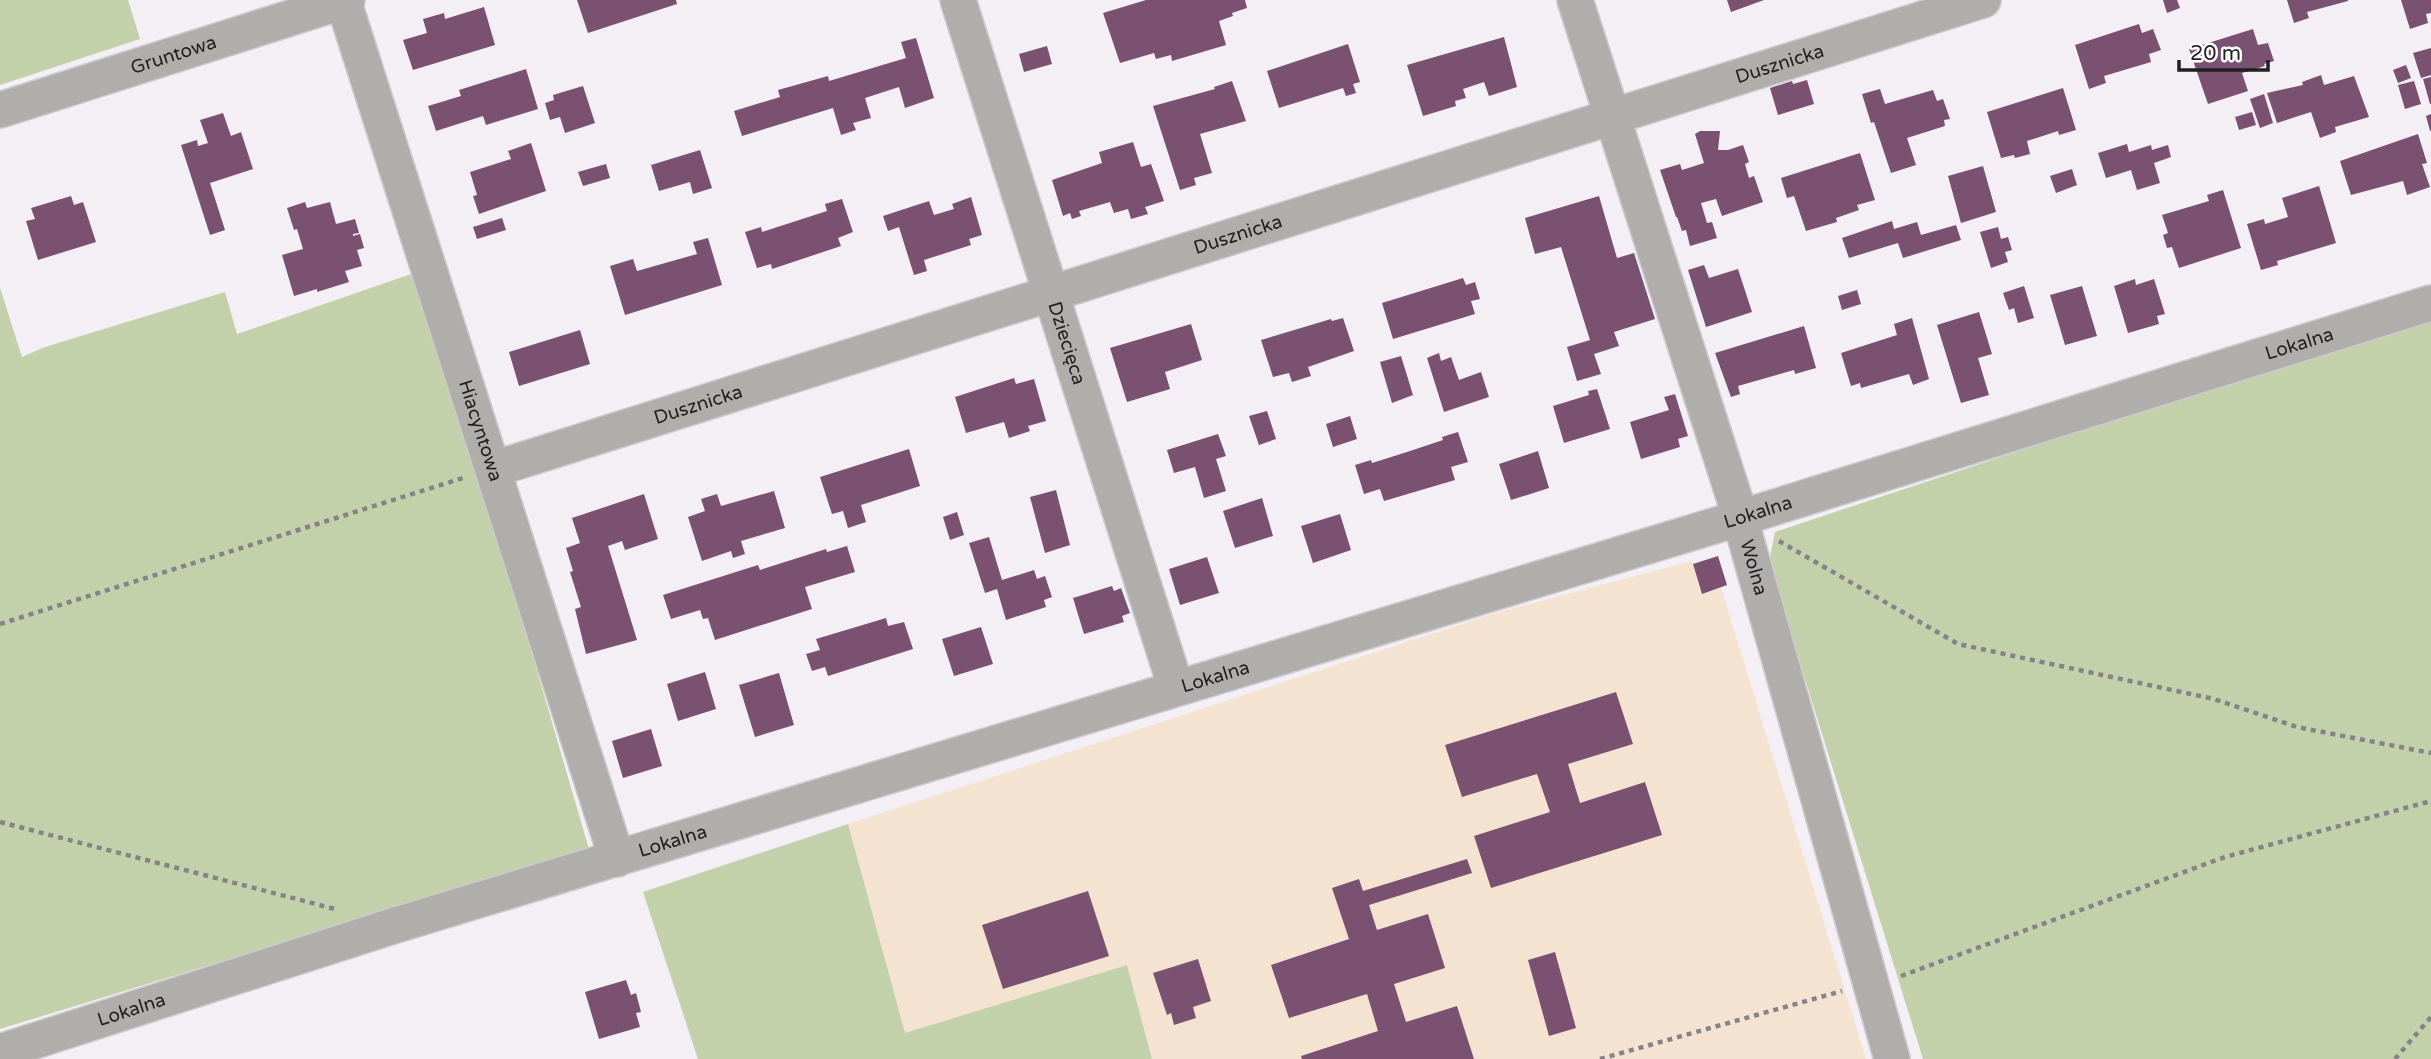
<svg xmlns="http://www.w3.org/2000/svg" width="2431" height="1059" viewBox="0 0 2431 1059" font-family="'Varela Round',sans-serif">
<rect width="100%" height="100%" fill="#f4eef5"/>
<path fill="#f5e3d2" d="M1692,561L1701,593L1721,588L1866,1059H1152L1127,965L905,1034L848,824L1496,613Z"/>
<path fill="#c2d1aa" d="M0,0H128L140,39L0,85Z
M420,271L589,849L0,1029V288L22,357L45,347L225,292L237,334Z
M2431,314V1059H1923L1769,563L1775,532Z
M848,824L905,1033L1127,965L1152,1059H698L643,892Z"/>
<path fill="#7b5171" d="M577,0H676L677,4L588,33Z
M1146,0H1245L1247,8L1232,13L1233,16L1219,21L1226,45L1172,61L1171,55L1156,59L1154,53L1120,63L1103,13Z
M1727,0H1764L1731,12Z
M2163,0H2177L2180,8L2167,13Z
M2287,0H2348V1L2307,12L2309,18L2294,23Z
M2401,0H2431V13L2426,14L2428,23L2410,29Z
M484,7L495,45L413,70L403,40L427,33L423,19L444,13L445,19Z
M2139,24L2142,33L2153,29L2161,50L2149,54L2151,62L2104,76L2106,83L2089,89L2075,45Z
M2253,29L2258,45L2268,43L2274,61L2264,64L2265,66L2242,73L2248,91L2208,104L2189,49Z
M1504,37L1517,87L1489,96L1484,82L1463,89L1466,98L1455,101L1456,106L1423,116L1407,65Z
M916,38L934,98L905,108L899,87L865,98L871,118L853,123L856,130L841,135L833,108L742,136L734,111L780,97L778,90L828,76L829,81L906,58L901,42Z
M1348,44L1360,82L1353,84L1356,93L1346,96L1343,88L1279,108L1267,71Z
M1047,46L1052,64L1024,72L1019,54Z
M2431,48V75L2421,78L2413,53Z
M2406,65L2411,78L2398,83L2393,70Z
M526,69L538,109L486,125L483,116L436,131L428,106L461,96L459,90Z
M2321,75L2324,85L2354,76L2369,117L2335,127L2336,132L2320,138L2311,112L2277,123L2267,93L2303,85L2302,82Z
M2431,77V104H2430L2423,79Z
M1807,80L1814,104L1778,115L1770,88L1792,81L1793,84Z
M1232,81L1246,121L1200,134L1212,173L1194,178L1196,185L1180,190L1153,106L1215,89L1214,87Z
M2414,81L2421,104L2405,109L2398,85Z
M583,86L595,123L565,133L560,117L550,120L545,103L554,100L553,95Z
M2063,88L2076,130L2059,135L2058,131L2027,141L2030,154L2015,158L2014,155L2001,158L1987,112Z
M1880,89L1885,104L1933,90L1937,101L1943,99L1950,119L1944,120L1945,126L1907,138L1916,165L1891,173L1874,122L1871,123L1862,94Z
M2264,94L2273,123L2260,128L2250,99Z
M2252,112L2256,125L2239,130L2235,117Z
M223,113L231,136L241,132L253,169L210,183L225,230L210,235L181,145L197,140L198,146L208,143L200,120Z
M2431,114V131H2430L2426,116Z
M1700,131H1720L1718,150H1728L1743,145L1749,162L1745,164L1749,178L1754,176L1763,202L1722,216L1716,199L1701,203L1707,223L1712,222L1717,238L1690,246L1686,230L1682,231L1677,217H1676L1660,170L1680,164L1682,170L1704,163L1695,134Z
M2418,134L2427,163L2422,164L2430,187L2407,195L2403,181L2351,195L2340,161Z
M1133,142L1141,167L1151,164L1164,201L1145,207L1148,214L1131,219L1128,209L1114,213L1110,202L1079,211L1081,216L1072,219L1070,213L1063,216L1052,180L1102,163L1099,152Z
M531,143L546,191L479,214L473,196L477,195L470,172L511,159L508,151Z
M2127,144L2129,152L2151,145L2152,150L2168,145L2171,157L2154,163L2160,183L2137,190L2131,170L2106,178L2098,153Z
M700,150L712,188L693,194L690,182L659,191L651,165Z
M1860,153L1875,200L1857,205L1859,210L1836,218L1837,222L1806,231L1794,196L1787,198L1781,178Z
M606,164L610,178L583,186L578,172Z
M1983,166L1996,212L1961,223L1948,176Z
M2072,169L2077,185L2056,193L2050,176Z
M2319,186L2336,243L2277,261L2278,265L2261,270L2247,224L2264,219L2265,224L2288,217L2282,198Z
M2223,190L2241,248L2179,268L2172,247L2167,248L2163,235L2168,233L2162,215L2209,201L2207,195Z
M71,196L74,205L83,202L96,242L38,260L26,221L35,219L31,208Z
M1599,196L1617,258L1634,253L1655,319L1614,332L1619,346L1594,354L1601,374L1577,381L1567,347L1590,340L1561,247L1535,254L1525,218Z
M971,197L982,235L969,239L971,245L924,260L927,271L914,275L899,227L888,231L883,216L929,201L934,215L954,209L952,204Z
M842,199L853,232L838,238L841,246L772,269L771,264L757,268L745,232L761,227L762,232L827,211L825,204Z
M305,202L307,208L330,202L336,224L355,219L359,233L353,234V236L360,234L364,248L357,250L362,266L345,271L349,282L317,292V289L294,296L282,255L303,249L297,229L294,230L287,208Z
M502,218L506,230L477,239L473,227Z
M1892,221L1894,229L1917,222L1921,235L1956,225L1961,240L1903,258L1898,243L1849,258L1842,238Z
M1998,227L2001,239L2008,237L2012,250L2005,252L2008,262L1991,268L1980,232Z
M708,238L722,285L625,315L610,266L633,259L637,271L697,254L693,242Z
M1704,265L1709,278L1738,269L1752,312L1706,327L1688,270Z
M1463,278L1466,285L1475,282L1480,299L1471,301L1475,314L1393,339L1382,303Z
M2135,279L2136,285L2154,279L2165,314L2157,316L2159,324L2128,333L2114,286Z
M2024,286L2034,318L2018,323L2014,308L2009,310L2003,293Z
M2082,286L2097,336L2065,345L2050,295Z
M1857,290L1861,304L1842,310L1838,296Z
M1979,312L1992,354L1978,358L1989,395L1961,403L1937,325Z
M1343,318L1354,351L1308,367L1311,376L1292,382L1289,373L1273,377L1261,340L1331,319L1332,321Z
M1912,318L1929,379L1913,385L1909,374L1861,388L1860,383L1851,386L1841,353L1897,335L1894,324Z
M1191,324L1202,360L1165,372L1170,389L1127,402L1110,348Z
M1804,326L1816,368L1795,374L1794,370L1738,386L1740,394L1731,397L1715,353Z
M580,330L590,364L519,386L509,352Z
M1439,353L1441,361L1451,357L1459,380L1481,372L1489,397L1444,412L1427,358Z
M1401,356L1413,395L1392,403L1380,362Z
M1014,378L1016,384L1034,379L1046,421L1028,426L1030,431L1009,438L1004,422L966,433L955,397Z
M1597,389L1610,429L1564,443L1553,406L1589,395L1588,391Z
M1675,394L1688,436L1678,439L1680,447L1641,459L1630,422L1669,410L1664,397Z
M1267,411L1276,439L1259,445L1249,416Z
M1350,416L1357,439L1333,447L1326,424Z
M1458,432L1468,462L1451,467L1455,480L1384,501L1380,489L1364,494L1355,465L1371,460L1372,463L1407,452L1443,440L1442,437Z
M1218,434L1226,456L1216,459L1226,491L1204,498L1195,467L1174,473L1167,450Z
M909,449L920,486L861,505L866,522L848,528L843,511L832,514L820,477Z
M1538,451L1549,488L1511,500L1499,464Z
M1056,490L1070,545L1045,553L1030,497Z
M774,491L785,528L741,541L745,554L733,558L731,551L702,561L688,517L705,511L701,499L717,494L721,506Z
M644,494L658,539L625,550L622,541L608,546L637,640L586,654L575,609L581,607L570,572L573,571L566,548L580,543L572,518Z
M1262,498L1273,536L1235,548L1223,511Z
M957,512L964,535L950,540L943,517Z
M1340,514L1351,550L1313,563L1301,526Z
M989,537L1002,580L1034,570L1037,579L1045,576L1052,597L1044,600L1046,607L1006,620L997,589L985,593L969,543Z
M847,546L855,572L805,587L812,609L715,640L708,618L703,619L700,610L671,619L663,595L758,565L760,570L826,549L827,552Z
M1718,556L1727,585L1702,594L1693,564Z
M1207,557L1219,593L1180,605L1169,569Z
M1112,586L1114,591L1121,588L1130,613L1122,616L1124,622L1084,634L1073,598Z
M886,618L888,626L904,622L913,649L828,676L825,667L812,671L806,654L820,650L816,639Z
M981,627L993,664L954,676L942,639Z
M705,672L716,709L678,721L667,684Z
M779,673L794,725L755,737L739,685Z
M1616,692L1633,744L1568,764L1580,803L1645,782L1662,835L1491,888L1474,836L1550,812L1537,774L1462,797L1445,745Z
M651,729L662,766L623,778L612,741Z
M1467,859L1472,873L1369,905L1377,930L1428,914L1445,968L1394,984L1406,1022L1457,1006L1474,1059H1302L1301,1056L1378,1031L1367,994L1289,1018L1271,965L1349,939L1332,888L1359,879L1363,891Z
M1088,891L1109,956L1003,989L982,925Z
M1555,952L1576,1028L1549,1036L1528,960Z
M1198,959L1211,1001L1193,1007L1196,1018L1174,1025L1171,1013L1167,1015L1153,973Z
M626,980L631,995L636,993L641,1012L636,1013L640,1027L599,1039L585,992Z"/>
<g fill="none" stroke-linecap="round" stroke-linejoin="round">
<defs>
<g id="minor">
<path id="s1" d="M343,0L617,859"/>
<path id="s2" d="M958,0L1176,688"/>
<path id="s3" d="M1575,0L1734,497L1892,1059"/>
<path id="s4" d="M0,110L347,0"/>
<path id="s5" d="M494,469L1983,0"/>
<path id="s6" d="M0,1052L396,925L1740,518L2431,303"/>
</g>
</defs>
<use href="#minor" stroke="#cec9cf" stroke-width="38"/>
<path stroke="#868287" stroke-width="4.5" stroke-dasharray="5 5" stroke-linecap="butt" d="M1779,541L1958,644L2214,699L2297,727L2431,753
M0,624L463,478
M0,822L335,909
M1901,976L2225,857L2431,801
M1600,1059L1842,991
M2395,1059L2431,1017"/>
<use href="#minor" stroke="#afaeab" stroke-width="35"/>
</g>
<g text-anchor="middle" dominant-baseline="central" stroke-width="7" stroke-linejoin="round" paint-order="stroke">
<g font-size="19" fill="#211f22" stroke="#fff">
<text stroke="none"><textPath href="#s4" startOffset="182">Gruntowa</textPath></text>
<text stroke="none"><textPath href="#s5" startOffset="1348">Dusznicka</textPath></text>
<text stroke="none"><textPath href="#s5" startOffset="780">Dusznicka</textPath></text>
<text stroke="none"><textPath href="#s2" startOffset="360">Dziecięca</textPath></text>
<text stroke="none"><textPath href="#s6" startOffset="2406">Lokalna</textPath></text>
<text stroke="none"><textPath href="#s5" startOffset="214">Dusznicka</textPath></text>
<text stroke="none"><textPath href="#s1" startOffset="452">Hiacyntowa</textPath></text>
<text stroke="none"><textPath href="#s6" startOffset="1839">Lokalna</textPath></text>
<text stroke="none"><textPath href="#s3" startOffset="595">Wolna</textPath></text>
<text stroke="none"><textPath href="#s6" startOffset="1272">Lokalna</textPath></text>
<text stroke="none"><textPath href="#s6" startOffset="705">Lokalna</textPath></text>
<text stroke="none"><textPath href="#s6" startOffset="138">Lokalna</textPath></text>
</g>
</g>
<path d="M2179 60v10h89v-10" fill="none" stroke="#211f22" stroke-width="3.5"/>
<text x="2190" y="60" font-size="21" fill="#211f22" stroke="#ffffff" stroke-width="5" paint-order="stroke">20 m</text>
</svg>
